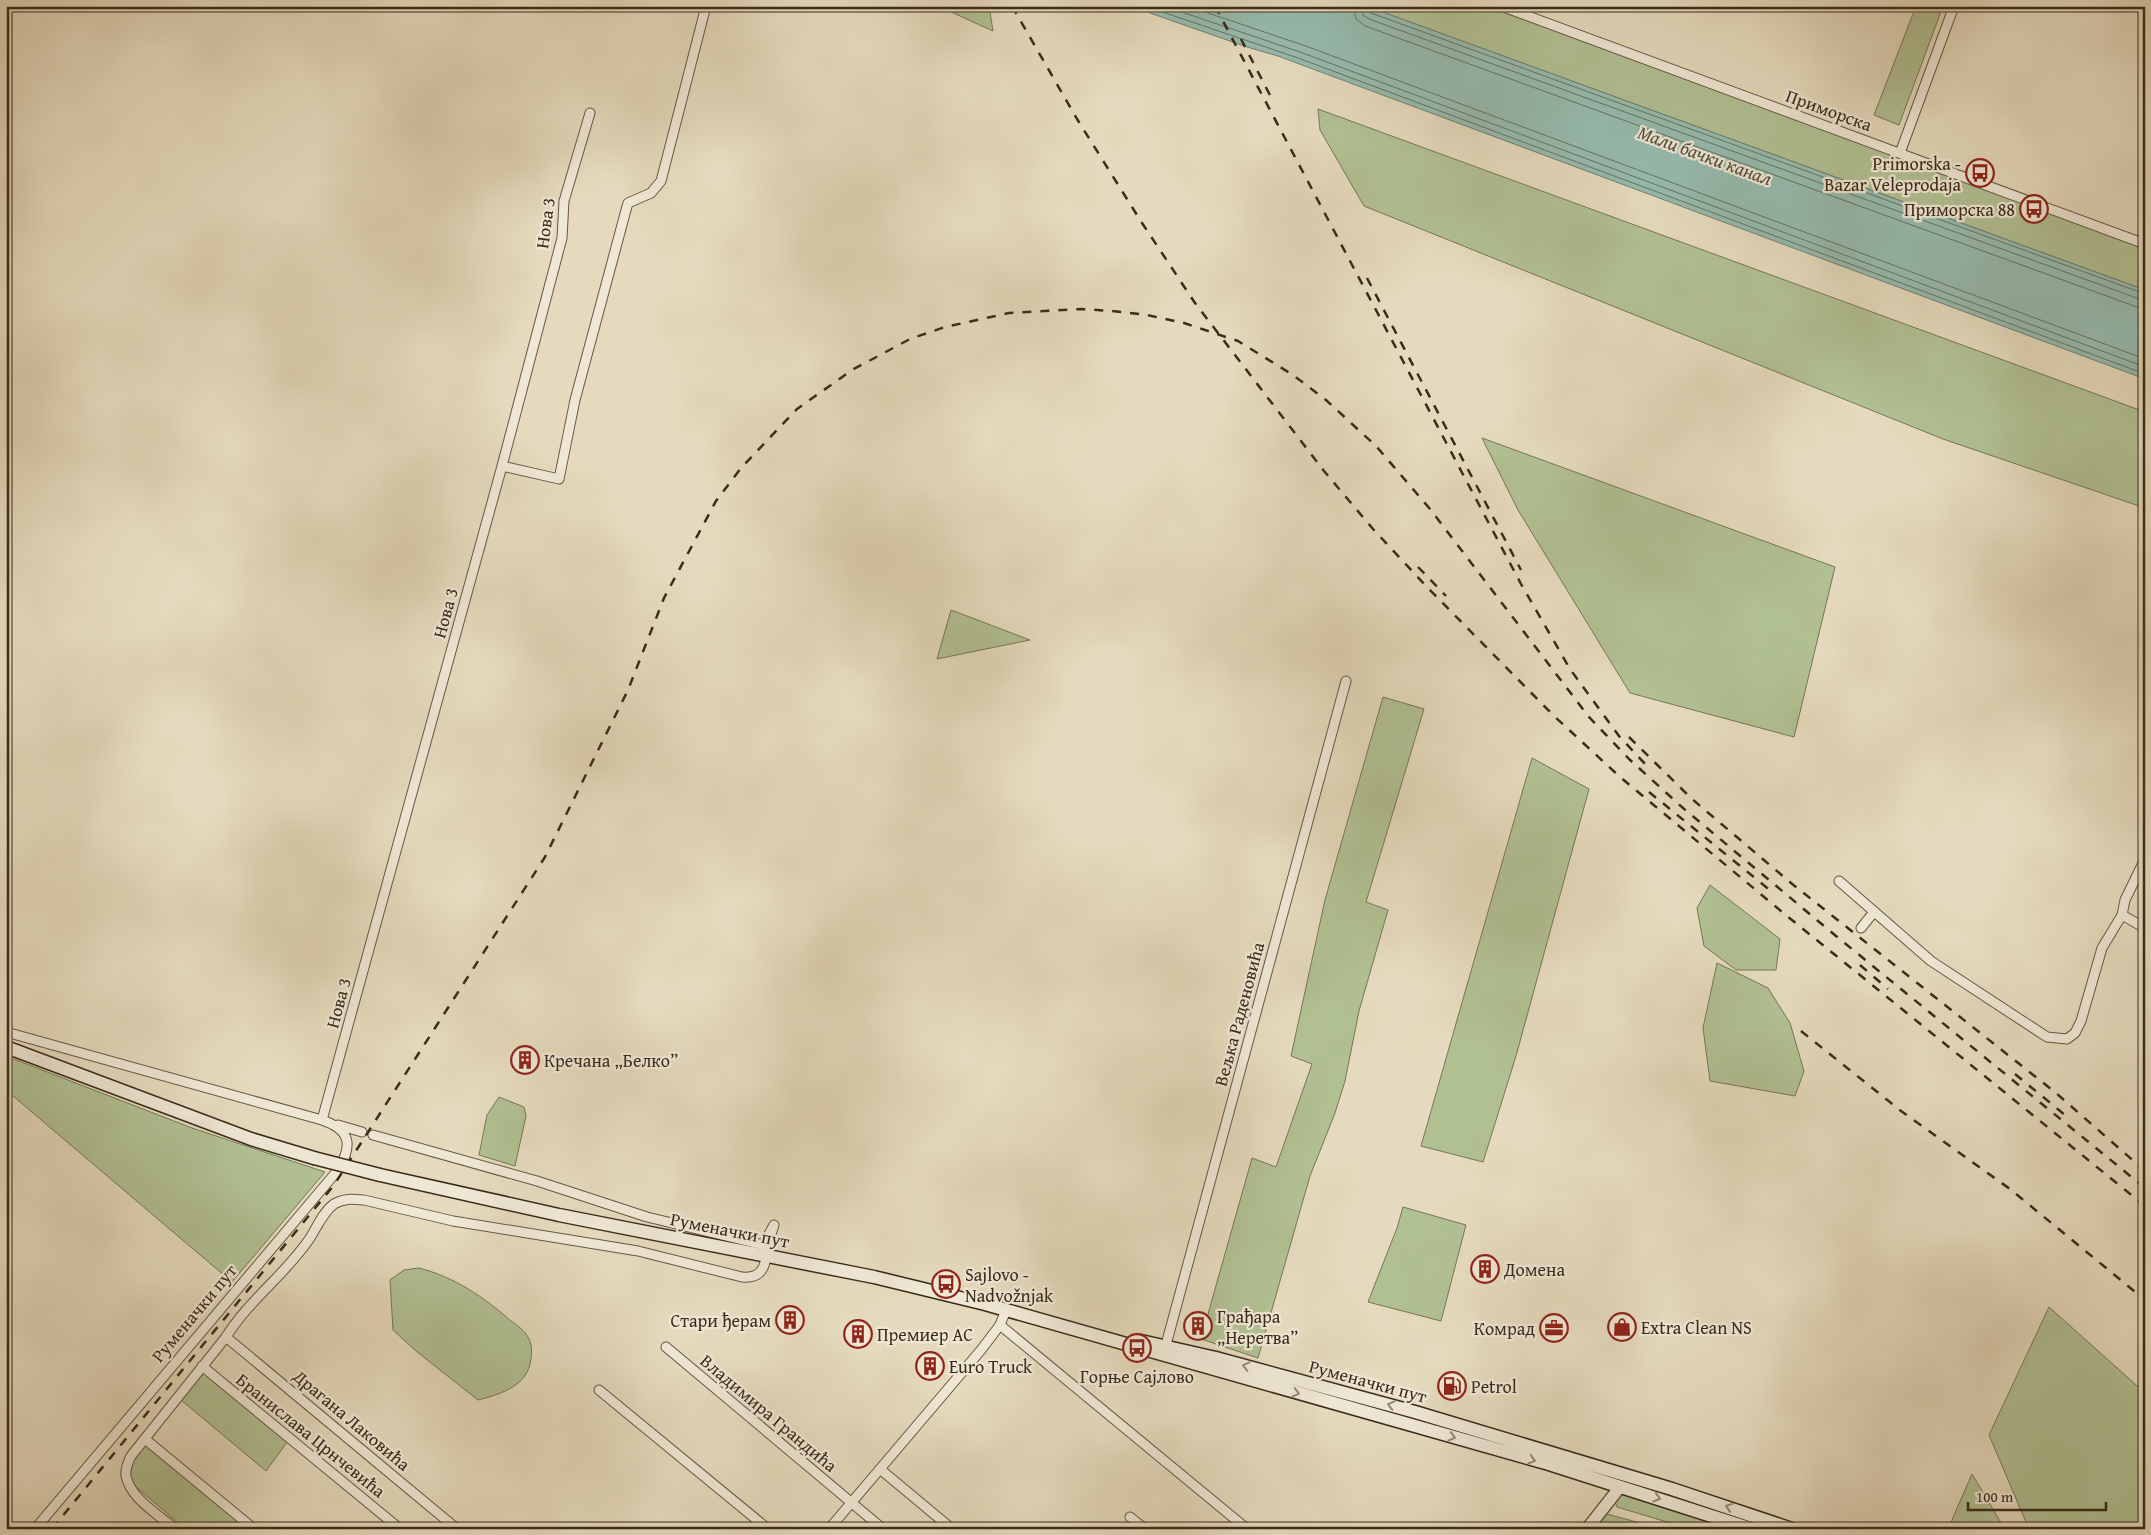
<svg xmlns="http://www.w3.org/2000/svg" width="2151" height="1535" viewBox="0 0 2151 1535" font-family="'Gentium Book Plus',serif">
<rect width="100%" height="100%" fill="#e5dabd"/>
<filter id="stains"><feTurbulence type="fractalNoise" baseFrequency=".004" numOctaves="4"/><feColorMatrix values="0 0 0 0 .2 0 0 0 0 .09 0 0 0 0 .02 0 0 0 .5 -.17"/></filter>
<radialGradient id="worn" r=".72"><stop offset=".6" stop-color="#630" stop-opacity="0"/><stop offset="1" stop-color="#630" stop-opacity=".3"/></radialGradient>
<path fill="#b1c093" stroke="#767656" d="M938,6H989L993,31Z
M1366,6H1487L2145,248V290Z
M1916,6H1943L1899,125L1874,115Z
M1318,109L2145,412V508L1943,439L1364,206L1320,130Z
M1482,438L1835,567L1794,737L1630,693L1518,510Z
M951,610L1030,640L937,659Z
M1383,697L1424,709L1366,902L1388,910L1359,1011L1345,1081L1335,1113L1310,1176L1258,1358L1201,1339L1252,1158L1276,1167L1312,1064L1291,1056L1325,900Z
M1532,758L1589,789L1516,1056L1483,1162L1421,1146Z
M1710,885L1780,939L1776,970H1736L1704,946L1697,908Z
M1717,963L1768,988L1790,1023L1804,1071L1795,1096L1710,1081L1703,1028Z
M6,1056L192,1128L325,1172L232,1282L6,1090Z
M499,1097L524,1107L526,1116L515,1166L479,1155L487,1115Z
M1403,1207L1466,1225L1441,1321L1368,1302L1397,1228Z
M419,1268C454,1277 484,1297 511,1321C517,1325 524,1330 528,1337C532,1344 532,1350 531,1359C528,1386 501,1394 478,1400L416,1351L393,1330L390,1280L404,1270Z
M2049,1307L2145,1393V1529H2029L1989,1435Z
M203,1373L288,1441L266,1471L181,1400Z
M146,1445L249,1529H185L134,1485L129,1471L131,1464L142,1446Z
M1972,1474L2003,1526L2004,1529H1948Z
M1621,1494H1624L1737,1529H1690L1617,1507L1615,1502Z
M1607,1514L1662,1529H1595Z"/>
<path fill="#96bbae" stroke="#728173" d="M1130,6H1366L2145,290V379L1278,56L1247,47Z"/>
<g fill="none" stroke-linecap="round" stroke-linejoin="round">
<path stroke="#687364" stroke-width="1" d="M1145,6L1298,58L2145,374
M1164,6L1300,52L2145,367
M1187,6L1303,45L2145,359
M1353,6L1356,19L1365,26L2137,307L2145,308
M1360,6L1363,15L1369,19L2145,301
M1367,6V11L1371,13L2145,294"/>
<defs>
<path id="minor" d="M1501,6L2145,244
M1900,153L1954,6
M502,466L559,479L575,400L626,210L628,203L651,193L661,181L706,6
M1839,881L1931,961L2047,1037L2067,1039L2075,1033L2081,1021L2102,948L2122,915L2125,900L2145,859
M2122,915L2145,928
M1861,928L1874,912
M6,1032L322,1120C351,1130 353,1145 338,1170L35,1529
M322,1120L502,466L562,238L564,201L590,113
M338,1125L362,1132
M1000,1325L1247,1529
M226,1337L457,1529
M666,1347L883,1529
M1164,1352L1346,681
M202,1366L400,1529
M599,1390L768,1529
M145,1439L254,1529
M880,1469L952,1529
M1130,1517L1145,1529
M175,1529C159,1515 130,1498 126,1476C125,1469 128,1462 131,1456L226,1337C249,1300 286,1274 310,1238C317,1227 323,1212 334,1204C344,1198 353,1199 364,1200L453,1221L638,1251L742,1277C762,1279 766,1266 767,1249C768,1241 772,1232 774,1225L763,1245L647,1217L537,1181L373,1135
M829,1529L981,1350L1000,1325L1006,1310"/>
<path id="tertiary" d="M1587,1529L1620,1487"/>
<path id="secondary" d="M6,1047L251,1139L314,1158
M380,1175L559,1215L874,1277L985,1304L1549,1464L1752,1529
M1141,1341L1216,1358L1415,1412L1672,1489L1792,1529"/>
</defs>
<use href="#minor" stroke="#665743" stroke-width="11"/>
<use href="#tertiary" stroke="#665743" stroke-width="14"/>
<use href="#secondary" stroke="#3b2b1a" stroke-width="15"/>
<use href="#minor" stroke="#eee7d4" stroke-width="9"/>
<use href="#tertiary" stroke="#eee7d4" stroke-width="11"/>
<use href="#secondary" stroke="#eee7d4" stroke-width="12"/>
<path stroke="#3b2b1a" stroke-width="2.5" stroke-dasharray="9 9" stroke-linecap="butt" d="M1012,6L1077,119L1142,223L1195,303L1324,471L1373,529L1426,586L1554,716L1620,777L1787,916L2145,1206
M1215,6L1521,584L1570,669L1619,736L1647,766
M1241,39L1273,101
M1367,278L1521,570
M1418,567L1446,596
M1629,737L1692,799L1791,883L2056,1093L2145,1171
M1649,792L1771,891
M1860,965L1888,989
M1801,1031L1901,1111L2010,1189L2145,1300
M2015,1074L2065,1115
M52,1529L334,1185L545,857L628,690L664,598L716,501L741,468L797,409L852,370L910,339L945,327L1009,313L1081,309L1112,311L1147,315L1184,323L1238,341L1293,375L1326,400L1376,446L1430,509L1589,717L1629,759L1683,808L1836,936L2145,1188"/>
<defs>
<path id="secondary-bridge" d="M314,1158L380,1175"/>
</defs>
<use href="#secondary-bridge" stroke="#3b2b1a" stroke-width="15" stroke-linecap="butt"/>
<use href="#secondary-bridge" stroke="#eee7d4" stroke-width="12"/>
</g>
<defs><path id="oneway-chevron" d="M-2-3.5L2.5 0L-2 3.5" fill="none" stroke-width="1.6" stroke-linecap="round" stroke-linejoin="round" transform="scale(1.25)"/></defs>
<g stroke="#948977">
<use href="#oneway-chevron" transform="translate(1246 1366) rotate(-165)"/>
<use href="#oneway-chevron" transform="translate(1296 1393) rotate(16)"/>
<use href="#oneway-chevron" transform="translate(1391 1405) rotate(-165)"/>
<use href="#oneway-chevron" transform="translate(1452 1437) rotate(16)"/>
<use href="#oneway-chevron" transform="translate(1532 1460) rotate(16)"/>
<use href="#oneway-chevron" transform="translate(1657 1498) rotate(17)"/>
<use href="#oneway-chevron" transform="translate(1729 1507) rotate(-162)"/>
</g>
<defs>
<symbol id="bus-ring" viewBox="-11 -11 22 22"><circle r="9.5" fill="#eee7d4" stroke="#8f2418" stroke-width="1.5"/><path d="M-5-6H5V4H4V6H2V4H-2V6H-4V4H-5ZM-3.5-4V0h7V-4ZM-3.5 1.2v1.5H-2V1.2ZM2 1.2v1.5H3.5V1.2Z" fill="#8f2418"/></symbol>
<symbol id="building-ring" viewBox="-11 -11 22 22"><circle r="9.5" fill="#eee7d4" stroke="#8f2418" stroke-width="1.5"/><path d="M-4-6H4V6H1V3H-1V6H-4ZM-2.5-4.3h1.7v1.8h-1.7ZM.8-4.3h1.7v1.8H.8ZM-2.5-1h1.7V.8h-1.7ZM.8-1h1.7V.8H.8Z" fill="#8f2418"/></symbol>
<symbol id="shop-ring" viewBox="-11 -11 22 22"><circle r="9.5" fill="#eee7d4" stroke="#8f2418" stroke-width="1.5"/><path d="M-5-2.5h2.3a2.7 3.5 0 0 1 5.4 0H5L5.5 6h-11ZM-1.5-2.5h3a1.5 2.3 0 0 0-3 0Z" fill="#8f2418"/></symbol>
<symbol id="office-ring" viewBox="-11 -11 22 22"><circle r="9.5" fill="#eee7d4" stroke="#8f2418" stroke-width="1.5"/><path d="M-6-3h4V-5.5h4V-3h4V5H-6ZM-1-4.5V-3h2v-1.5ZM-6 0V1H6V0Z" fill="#8f2418"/></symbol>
<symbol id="fuel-ring" viewBox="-11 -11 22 22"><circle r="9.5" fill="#eee7d4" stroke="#8f2418" stroke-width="1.5"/><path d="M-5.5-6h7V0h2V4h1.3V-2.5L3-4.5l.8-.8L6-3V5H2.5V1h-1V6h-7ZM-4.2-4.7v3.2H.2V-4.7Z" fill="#8f2418"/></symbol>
</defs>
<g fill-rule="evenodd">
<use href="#bus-ring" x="1964" y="157" width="32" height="32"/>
<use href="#bus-ring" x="2018" y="193" width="32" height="32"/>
<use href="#building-ring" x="509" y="1044" width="32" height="32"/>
<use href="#building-ring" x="1469" y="1253" width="32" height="32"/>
<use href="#bus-ring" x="930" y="1268" width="32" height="32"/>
<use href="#building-ring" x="774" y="1304" width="32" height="32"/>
<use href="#building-ring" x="1182" y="1310" width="32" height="32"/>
<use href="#shop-ring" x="1606" y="1311" width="32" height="32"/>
<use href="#office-ring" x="1538" y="1312" width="32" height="32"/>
<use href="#building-ring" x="842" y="1318" width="32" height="32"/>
<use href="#bus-ring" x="1121" y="1332" width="32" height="32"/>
<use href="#building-ring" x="914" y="1350" width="32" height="32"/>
<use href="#fuel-ring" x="1436" y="1370" width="32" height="32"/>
</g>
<g text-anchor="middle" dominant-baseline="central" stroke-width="4.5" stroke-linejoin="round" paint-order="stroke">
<g font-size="18" fill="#3b2b1a" stroke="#eee7d4">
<text transform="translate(1829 110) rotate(20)">Приморска</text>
<text transform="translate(545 223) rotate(-82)">Нова 3</text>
<text transform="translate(445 613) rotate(-75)">Нова 3</text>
<text transform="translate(338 1003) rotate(-75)">Нова 3</text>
<text transform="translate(1239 1014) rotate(-75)">Вељка Раденовића</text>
<text transform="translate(730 1230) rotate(11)">Руменачки пут</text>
<text transform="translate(194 1313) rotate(-50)">Руменачки пут</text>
<text transform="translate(1368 1381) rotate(15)">Руменачки пут</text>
<text transform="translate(769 1413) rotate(40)">Владимира Грандића</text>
<text transform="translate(352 1420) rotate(40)">Драгана Лаковића</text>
<text transform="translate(311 1435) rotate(39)">Бранислава Црнчевића</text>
</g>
<g font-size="18" fill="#3b2b1a" stroke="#eee7d4" text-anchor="start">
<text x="1961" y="163" text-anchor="end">Primorska -<tspan x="1961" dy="21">Bazar Veleprodaja</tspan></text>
<text x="2015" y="209" text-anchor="end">Приморска 88</text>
<text x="544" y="1060">Кречана „Белко”</text>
<text x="1504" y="1269">Домена</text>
<text x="965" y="1274">Sajlovo -<tspan x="965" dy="21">Nadvožnjak</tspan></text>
<text x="1217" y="1316">Грађара<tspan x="1217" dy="21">„Неретва”</tspan></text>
<text x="771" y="1320" text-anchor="end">Стари ђерам</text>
<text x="1641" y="1327">Extra Clean NS</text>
<text x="1535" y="1328" text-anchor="end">Комрад</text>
<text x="877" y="1334">Премиер АС</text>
<text x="949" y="1366">Euro Truck</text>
<text x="1137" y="1376" text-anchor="middle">Горње Сајлово</text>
<text x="1471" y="1386">Petrol</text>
</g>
<g font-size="19" font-style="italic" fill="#524f3f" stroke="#eee7d4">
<text transform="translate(1705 155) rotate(20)">Мали бачки канал</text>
</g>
</g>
<rect width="2151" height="1535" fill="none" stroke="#e5dabd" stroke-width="25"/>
<rect x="8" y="8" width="2136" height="1520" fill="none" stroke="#3b2b1a" stroke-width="2.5"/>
<rect x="12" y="12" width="2126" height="1510" fill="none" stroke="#3b2b1a"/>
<path d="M1968 1502v8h138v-8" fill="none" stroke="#3b2b1a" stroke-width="2.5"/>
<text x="1976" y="1502" font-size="15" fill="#3b2b1a" stroke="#eee7d4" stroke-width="4" paint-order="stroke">100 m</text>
<rect width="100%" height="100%" filter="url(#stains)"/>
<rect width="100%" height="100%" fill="url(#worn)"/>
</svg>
